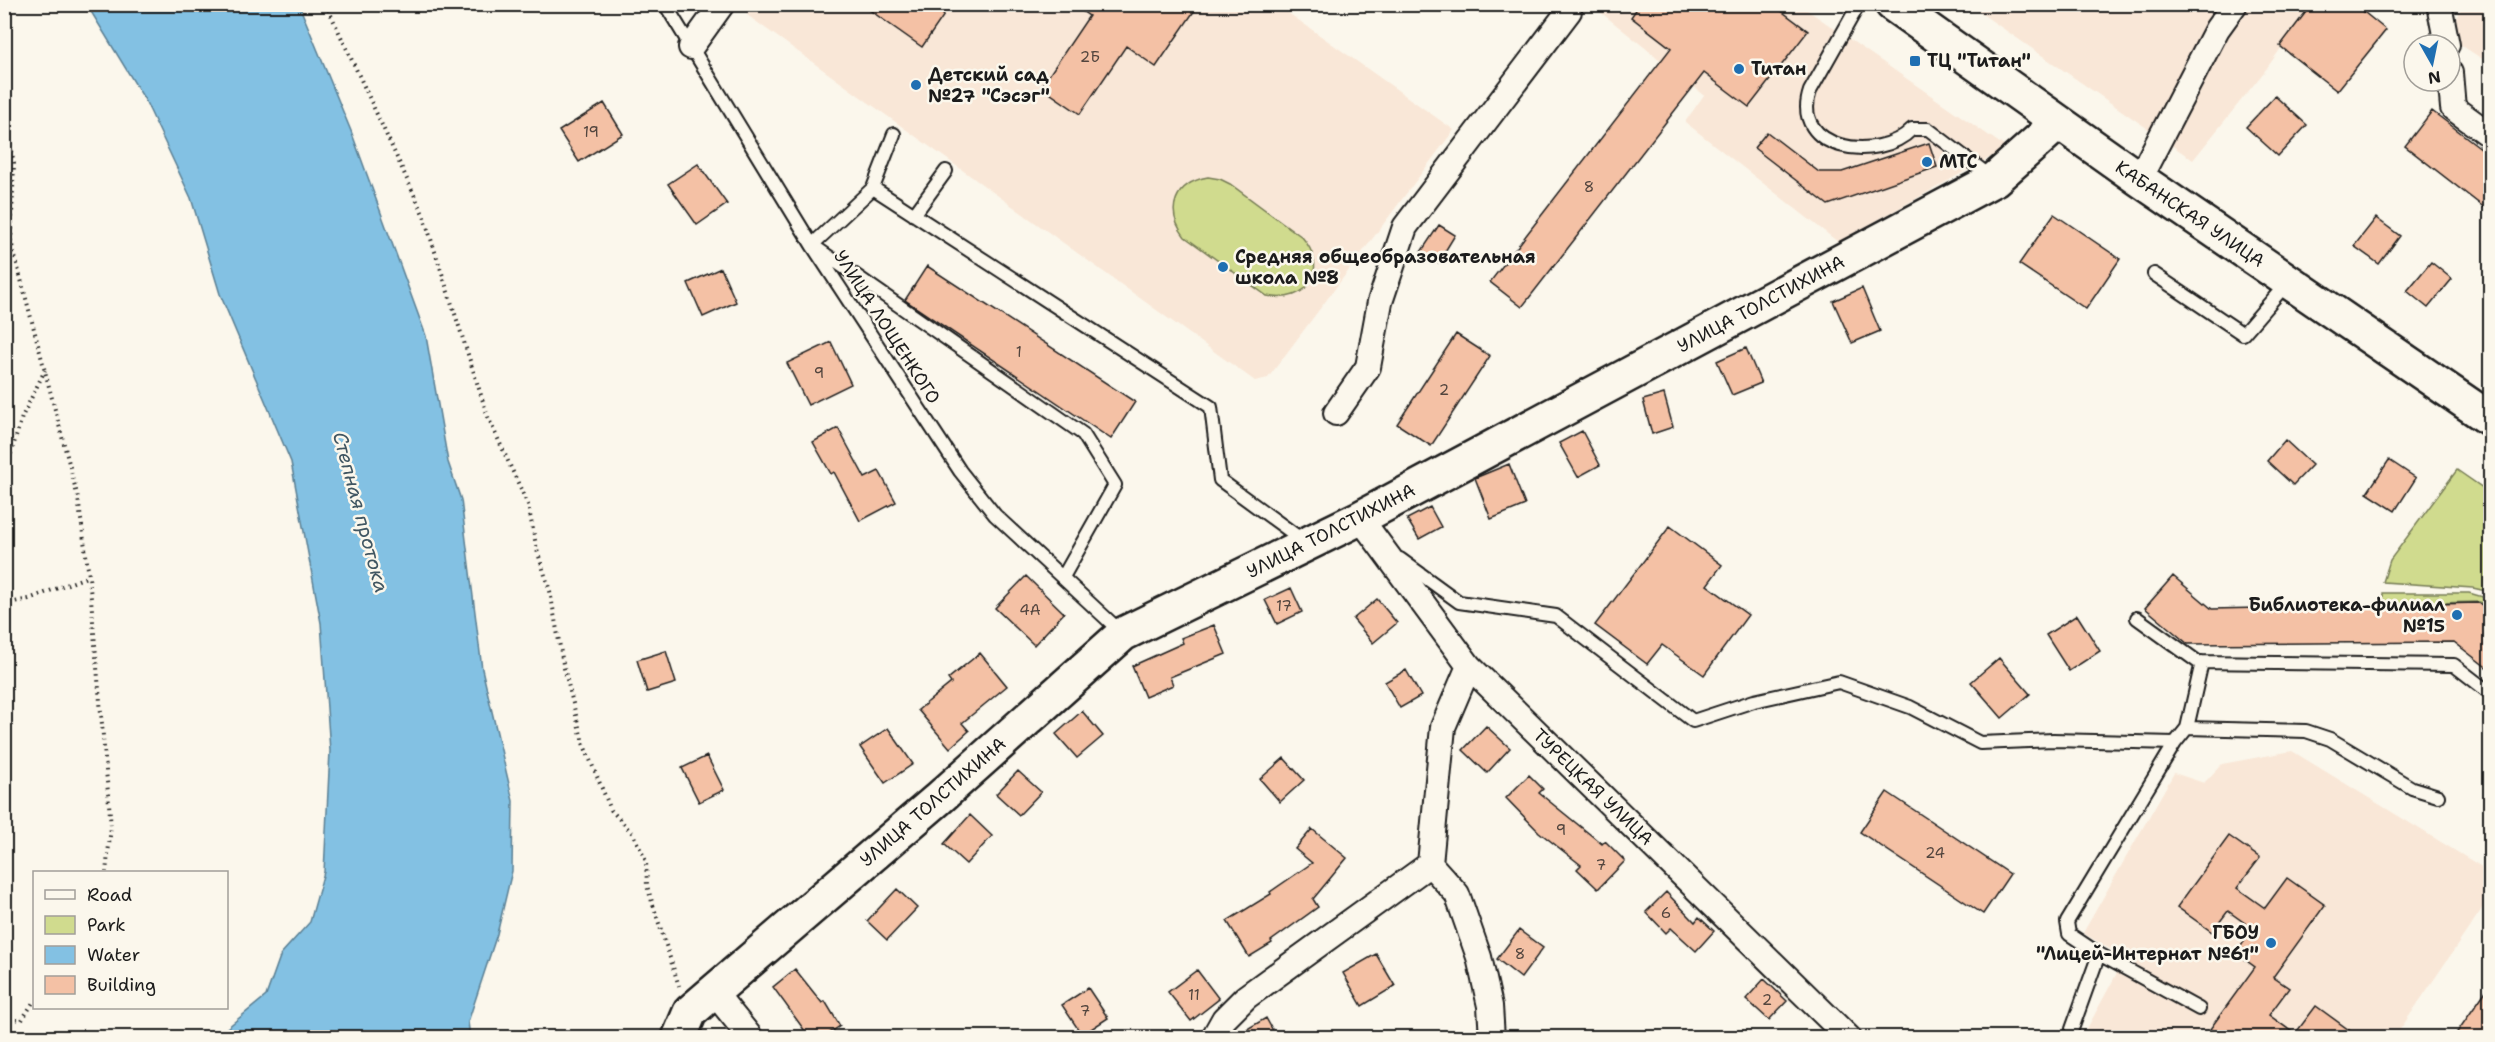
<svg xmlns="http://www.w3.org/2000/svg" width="2495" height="1042" viewBox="0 0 2495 1042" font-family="'Shantell Sans',sans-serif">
<rect width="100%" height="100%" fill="#fbf7ec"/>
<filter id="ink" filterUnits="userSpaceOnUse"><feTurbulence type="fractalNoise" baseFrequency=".0167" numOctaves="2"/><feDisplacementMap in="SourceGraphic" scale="12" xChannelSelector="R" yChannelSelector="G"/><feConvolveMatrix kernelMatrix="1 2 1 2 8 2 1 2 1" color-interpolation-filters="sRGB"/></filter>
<g filter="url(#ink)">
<path fill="#f9e7d7" d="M754,4L1277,5L1454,130L1268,378L1255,381L747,15Z
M1595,4L1800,5L2007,148L1838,242L1685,122L1704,95L1594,7Z
M1969,5H2312L2264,72L2193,160Z
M2463,5H2490V64L2447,36Z
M2292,751L2490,872V897L2395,1037L2082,1038L2125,958L2083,933L2174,773L2204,783L2222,764Z"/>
<path fill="#d0db8e" stroke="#767c55" stroke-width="1.5" d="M1208,177L1220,179L1230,184L1302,237C1330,269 1308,305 1267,296L1185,237C1164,210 1175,183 1208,177Z
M2457,470L2490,493V592L2473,588L2383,582L2390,560Z
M2383,593H2469L2490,599V610L2480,602L2383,604Z"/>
<path fill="#83c1e3" stroke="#5a7f93" stroke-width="1.5" d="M87,5H299L351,131L426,336L448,462L461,500L482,669L513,801L512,871L497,934L468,1022L470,1037H216L266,996L281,954L310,922L324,872L330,751L321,623L291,462L220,294L191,198L145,100Z"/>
<path fill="#f4c1a5" stroke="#1c1c1c" stroke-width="1.5" d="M861,4H928L944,15L922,47Z
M1072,4H1199L1156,67L1126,46L1080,114L1041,87L1089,16Z
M1640,4H1772L1808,31L1749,107L1704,73L1522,307L1490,282L1671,48L1631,17Z
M2312,4H2354L2386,30L2337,91L2280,46Z
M2275,96L2307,125L2278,156L2246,127Z
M604,103L623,134L579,162L559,131Z
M2432,111L2490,155V212L2405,146Z
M1767,132L1819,172H1842L1929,143L1937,167L1828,205L1754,148Z
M698,164L727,204L697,225L668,184Z
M2054,214L2120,259L2086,309L2019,264Z
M2376,218L2400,236L2379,264L2354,246Z
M1439,225L1455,235L1438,263L1421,252Z
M2431,262L2452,279L2428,308L2407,291Z
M927,266L1135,402L1111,439L905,300Z
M721,268L736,302L703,317L688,283Z
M1862,288L1880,331L1852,343L1833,301Z
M1456,334L1490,356L1431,446L1397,424Z
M831,342L851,384L808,405L787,363Z
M1746,348L1761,383L1732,395L1717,361Z
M1664,394L1673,427L1652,434L1643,400Z
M838,428L865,478L879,471L896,502L860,521L834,472L831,474L813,442Z
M1582,431L1600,465L1578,477L1559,443Z
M2285,440L2312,465L2293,485L2267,461Z
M2389,460L2416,478L2395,511L2367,493Z
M1509,464L1525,505L1491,519L1475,478Z
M1430,507L1441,527L1419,539L1407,519Z
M1670,526L1722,565L1707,585L1748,615L1704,675L1662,645L1647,664L1595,625Z
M1026,576L1064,613L1034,645L995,608Z
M2173,576L2212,609L2479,603L2490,612V670L2454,642L2188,644L2145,608Z
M1291,588L1302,612L1277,624L1265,600Z
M1377,599L1397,623L1373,643L1353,619Z
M2077,615L2100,651L2069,671L2046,635Z
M1214,625L1226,654L1170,677L1173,685L1145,697L1132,666L1183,643L1181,638Z
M666,651L676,683L647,692L637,660Z
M980,653L1007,686L962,723L969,731L950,748L918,710L951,683L948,679Z
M1999,658L2030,694L2002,718L1971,682Z
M1406,670L1421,696L1400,708L1385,682Z
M1082,711L1103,736L1077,758L1056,734Z
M1486,726L1510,748L1487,773L1463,750Z
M888,728L913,764L885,783L860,747Z
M707,756L724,790L699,802L682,768Z
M1284,758L1304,780L1280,802L1260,779Z
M1018,771L1041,792L1019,815L996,794Z
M1529,775L1543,789L1539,793L1602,844L1605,841L1625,861L1598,889L1577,869L1581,865L1539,832L1506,798Z
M1887,792L2010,874L1983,914L1860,832Z
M970,815L992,836L966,864L944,844Z
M1312,829L1347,858L1313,899L1318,907L1271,941L1272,943L1249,957L1227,921L1271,894L1270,892L1312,863L1295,849Z
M2229,836L2260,858L2237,888L2265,908L2287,878L2325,905L2273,977L2289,988L2269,1015L2295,1034L2316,1006L2360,1038H2223L2210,1029L2255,967L2236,953L2253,929L2228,911L2212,932L2177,907Z
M897,889L917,908L887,940L867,921Z
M1666,892L1695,922L1699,917L1714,931L1696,951L1671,928L1666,933L1646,912Z
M1519,930L1543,948L1521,978L1497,959Z
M1376,954L1395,986L1362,1006L1343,973Z
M795,969L822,1003L825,1001L840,1026L822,1038H810L773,987Z
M1197,970L1219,999L1191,1021L1168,992Z
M1764,979L1787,1001L1769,1020L1746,999Z
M2490,985V1038H2453Z
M1088,988L1108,1018L1082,1035L1062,1005Z
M1266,1018L1277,1038H1232Z"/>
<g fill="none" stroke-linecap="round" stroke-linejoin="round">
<defs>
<path id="lane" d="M665,4L812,245L960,471L995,515L1122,633
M1859,4L1810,91C1790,150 1878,164 1912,129H1928L1991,177
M894,134L873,188L812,245L1083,434L1115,485L1063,577
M873,188L1211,407L1220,480L1305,542
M914,215L946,171
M2154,274L2243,334L2287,283
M1400,559L1459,602L1556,616L1693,721L1754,701L1839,682L1910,707L1980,743L2053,740L2175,743
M2137,618L2198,662L2454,665L2490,693
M2187,728L2202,662
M2099,954L2069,934L2067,922L2175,743L2187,728L2306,731L2330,739L2412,788L2438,796
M2071,1038L2072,1029L2099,954L2199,1009"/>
<path id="street" d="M2439,4L2447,45
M691,47L722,4
M2450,73L2453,108L2490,135
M2139,179L2217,29L2235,4
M1336,413L1368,367L1380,302L1405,227L1569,11
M1360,518L1469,666L1849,1038
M1469,666L1443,727L1430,864L1457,894L1479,957L1490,1006L1492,1038
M713,991L751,1038
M1216,1038L1215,1035L1224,1019L1246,997L1430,864"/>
<path id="secondary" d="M679,1038L690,1012L937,800L1123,634L1360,518L1995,179L2058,123"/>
<path id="primary" d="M1892,4L2139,179L2490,419"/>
</defs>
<use href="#lane" stroke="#1c1c1c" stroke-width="16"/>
<use href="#street" stroke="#1c1c1c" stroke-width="28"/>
<use href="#secondary" stroke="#1c1c1c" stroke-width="38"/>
<use href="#primary" stroke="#1c1c1c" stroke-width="38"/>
<path stroke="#1c1c1c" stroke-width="4" stroke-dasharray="1.5 4.5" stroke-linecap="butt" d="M326,4L423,214L488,417L528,505L537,550L550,591L563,664L583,743L611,810L633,834L646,861L647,886L679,986
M4,115L14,163L11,241L78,498L89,576L111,827L106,872
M4,477L22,417L45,370
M4,604L29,599L89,576
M4,1020H22L34,1001"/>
<use href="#lane" stroke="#fbf7ec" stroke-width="12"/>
<use href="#street" stroke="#fbf7ec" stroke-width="24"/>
<use href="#secondary" stroke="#fbf7ec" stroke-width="33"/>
<use href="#primary" stroke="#fbf7ec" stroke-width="33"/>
</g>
</g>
<g fill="#1f6fb2" stroke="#fbf7ec" stroke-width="2">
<rect x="1909" y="55" width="12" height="12" rx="3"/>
<circle cx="1739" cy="69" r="6"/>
<circle cx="916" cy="85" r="6"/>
<circle cx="1927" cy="162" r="6"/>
<circle cx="1223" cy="267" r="6"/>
<circle cx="2457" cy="615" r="6"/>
<circle cx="2271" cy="943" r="6"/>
</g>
<g text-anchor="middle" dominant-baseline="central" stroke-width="5" stroke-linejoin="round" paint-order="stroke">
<g font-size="15" fill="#52453e">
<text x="1090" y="57">2Б</text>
<text x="591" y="132">19</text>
<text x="1589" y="187">8</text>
<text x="1019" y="352">1</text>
<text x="819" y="373">9</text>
<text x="1444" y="390">2</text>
<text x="1284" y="606">17</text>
<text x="1030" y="610">4А</text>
<text x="1561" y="830">9</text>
<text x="1935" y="853">24</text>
<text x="1601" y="865">7</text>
<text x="1666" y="913">6</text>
<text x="1520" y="954">8</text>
<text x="1194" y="995">11</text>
<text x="1767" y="1000">2</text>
<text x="1085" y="1011">7</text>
</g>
<g font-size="18" font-weight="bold" fill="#1c1c1c" stroke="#fbf7ec" text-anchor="start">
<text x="1927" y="61">ТЦ "Титан"</text>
<text x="1751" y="69">Титан</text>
<text x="928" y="75">Детский сад<tspan x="928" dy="21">№27 "Сэсэг"</tspan></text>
<text x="1939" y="162">МТС</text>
<text x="1235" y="257">Средняя общеобразовательная<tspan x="1235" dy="21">школа №8</tspan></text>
<text x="2445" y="605" text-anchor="end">Библиотека-филиал<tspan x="2445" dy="21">№15</tspan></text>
<text x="2259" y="933" text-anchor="end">ГБОУ<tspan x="2259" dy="21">"Лицей-Интернат №61"</tspan></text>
</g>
<g font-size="18" fill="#1c1c1c" stroke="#fbf7ec">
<text transform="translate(2190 214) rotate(34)">КАБАНСКАЯ УЛИЦА</text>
<text transform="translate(1761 304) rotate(-28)">УЛИЦА ТОЛСТИХИНА</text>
<text transform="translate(887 327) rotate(57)">УЛИЦА ЛОЩЕНКОГО</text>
<text transform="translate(1331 531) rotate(-27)">УЛИЦА ТОЛСТИХИНА</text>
<text transform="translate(1593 787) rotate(44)">ТУРЕЦКАЯ УЛИЦА</text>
<text transform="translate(933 802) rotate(-41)">УЛИЦА ТОЛСТИХИНА</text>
</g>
<g font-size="20" font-style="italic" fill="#405662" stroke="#fbf7ec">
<text transform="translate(361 512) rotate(75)">Степная протока</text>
</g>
</g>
<rect width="2495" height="1042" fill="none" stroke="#fbf7ec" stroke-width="24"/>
<rect x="12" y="12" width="2471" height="1018" fill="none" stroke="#1c1c1c" stroke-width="2" filter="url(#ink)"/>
<rect x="33" y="871" width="195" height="138" fill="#fbf7ec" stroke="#a29f99" stroke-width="1.5"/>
<rect x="45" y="890" width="30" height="9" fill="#fbf7ec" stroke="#a29f99" stroke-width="1.5"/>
<text x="87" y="901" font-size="18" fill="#1c1c1c">Road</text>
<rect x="45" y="916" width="30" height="18" fill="#d0db8e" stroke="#a29f99" stroke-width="1.5"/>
<text x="87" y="931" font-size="18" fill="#1c1c1c">Park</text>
<rect x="45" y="946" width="30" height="18" fill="#83c1e3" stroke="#a29f99" stroke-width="1.5"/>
<text x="87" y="961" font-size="18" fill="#1c1c1c">Water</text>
<rect x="45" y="976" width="30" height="18" fill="#f4c1a5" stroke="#a29f99" stroke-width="1.5"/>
<text x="87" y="991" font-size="18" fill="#1c1c1c">Building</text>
<g transform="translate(2432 63) rotate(171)"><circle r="28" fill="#fbf7ec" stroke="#a29f99" stroke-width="1.5"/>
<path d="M0-4.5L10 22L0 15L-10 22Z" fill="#1f6fb2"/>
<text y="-9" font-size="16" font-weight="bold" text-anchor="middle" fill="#1c1c1c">N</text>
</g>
</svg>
